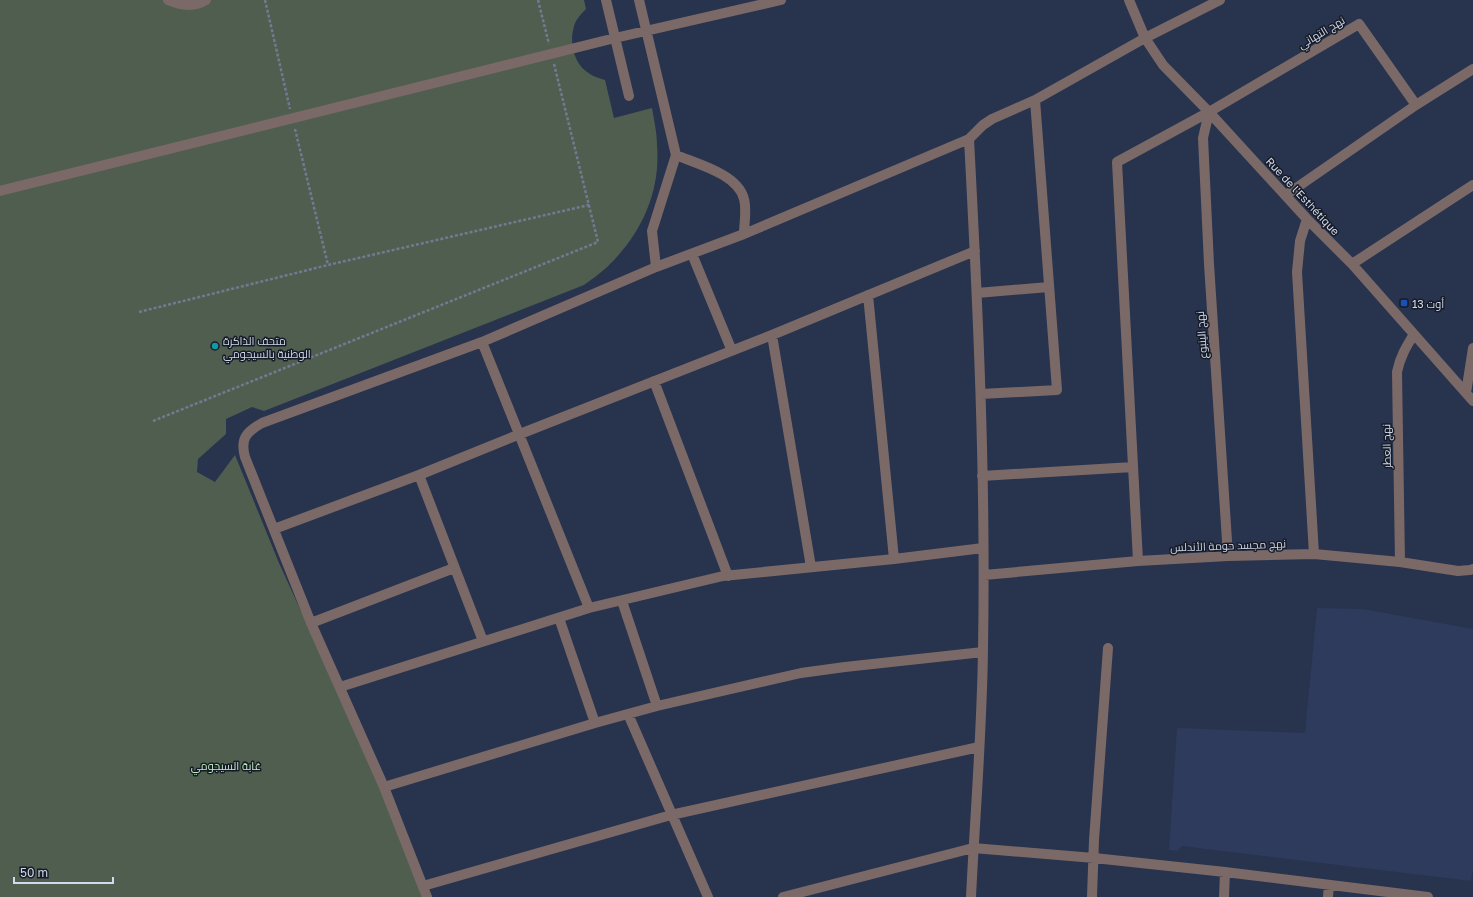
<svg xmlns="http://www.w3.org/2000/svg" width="1473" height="897" viewBox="0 0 1473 897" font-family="'Golos Text',Cairo,sans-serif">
<rect width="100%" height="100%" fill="#28334e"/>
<path fill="#2e3b5c" d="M1317,608L1363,609L1473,629V871L1471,881L1182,846L1177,851L1169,850L1177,728L1305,733Z"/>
<path fill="#505e50" d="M0,0H584L586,9C583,12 579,16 576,21C568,38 572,64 590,74C594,77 600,78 605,80L614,118L652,108C654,120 657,133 657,145C661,193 640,236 606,268C599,274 591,280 584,285L264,411L252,407L226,419V434L198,459L197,472L215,482L235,455L279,563L432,897H0Z"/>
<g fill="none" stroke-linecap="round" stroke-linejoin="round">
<path stroke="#717a91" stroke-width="2.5" stroke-dasharray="3 2" stroke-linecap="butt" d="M265,0L290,109
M538,0L549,44
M295,129L328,265
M139,312L328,265L589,205
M153,421L598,242L554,64"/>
<path stroke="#7b6967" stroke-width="10" d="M168,0C181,5 193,8 206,0
M606,0L629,96
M639,0L676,155L652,231L656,267
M1129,0L1145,38L1163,65L1209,112L1307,219L1352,264L1473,401
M1209,112L1203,138L1209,264L1228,556
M969,139C978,309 986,479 983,649C982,732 975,815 971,897
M676,155C697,164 738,174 744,199C747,210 744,223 744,234
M0,191L615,38L781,0
M1286,195L1416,105L1473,69
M1307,219L1300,241L1297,272L1314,554
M692,254L732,351
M1352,264L1473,185
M977,293L1049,287
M868,295L894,559
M772,335L811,567
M482,342L589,608
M654,381L728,576
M1466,393L1473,348
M981,394L1057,390L1035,100
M419,475L483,641
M982,476L1133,467
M274,529L419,475L520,434L772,335L975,251
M1138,561L1117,162L1209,112L1359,24L1416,105
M1400,562L1397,372C1400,357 1406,347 1414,334
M984,575L1138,561L1228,556L1314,554L1400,562L1458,571L1470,570L1473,569
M622,601L657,706
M559,618L595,723
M311,623L454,568
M340,687L589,608L723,576L894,559L983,548
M628,714L708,897
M384,787L595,723L657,706L801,673L845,667L983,652
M423,886L671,815L979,747
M427,897L384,787L311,623L245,457C240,439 246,432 262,423L482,342L656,267L744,234L969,139L983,125L992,119L1035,100L1145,38L1220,0
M783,897L973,848L1094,858L1225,872L1428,897
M1092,897L1094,840L1108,648
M1224,897L1225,872
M1328,897L1329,885"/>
</g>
<rect fill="#1a4fb4" stroke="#161b28" stroke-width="1.5" x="1400" y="299" width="8" height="8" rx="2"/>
<circle fill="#0f9aa8" stroke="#161b28" stroke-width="1.5" cx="215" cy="346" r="4"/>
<g text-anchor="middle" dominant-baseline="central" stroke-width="3" stroke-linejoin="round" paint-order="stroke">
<g font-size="11" fill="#d1d9ea" stroke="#161b28">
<text transform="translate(1321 32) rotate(-31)">نهج التهاني</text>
<text transform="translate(1303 196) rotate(47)">Rue de l'Esthétique</text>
<text transform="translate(1201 335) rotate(-94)">نهج الينبوع</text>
<text transform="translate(1386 446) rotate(-91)">نهج العطر</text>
<text transform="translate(1228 545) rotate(-2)">نهج مجسد حومة الأندلس</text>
</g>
<g font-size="11" fill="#d1d9ea" stroke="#161b28" text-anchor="start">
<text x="1412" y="303">13 أوت</text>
<text x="223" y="340">متحف الذاكرة<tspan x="223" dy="13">الوطنية بالسيجومي</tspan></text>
</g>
<g font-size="11" fill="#c4efc4" stroke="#161b28">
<text x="226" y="765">غابة السيجومي</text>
</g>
</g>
<path d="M14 877v6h99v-6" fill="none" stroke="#d1d9ea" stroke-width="2"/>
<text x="20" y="877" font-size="12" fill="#d1d9ea" stroke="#161b28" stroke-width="3" paint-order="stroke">50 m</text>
</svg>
